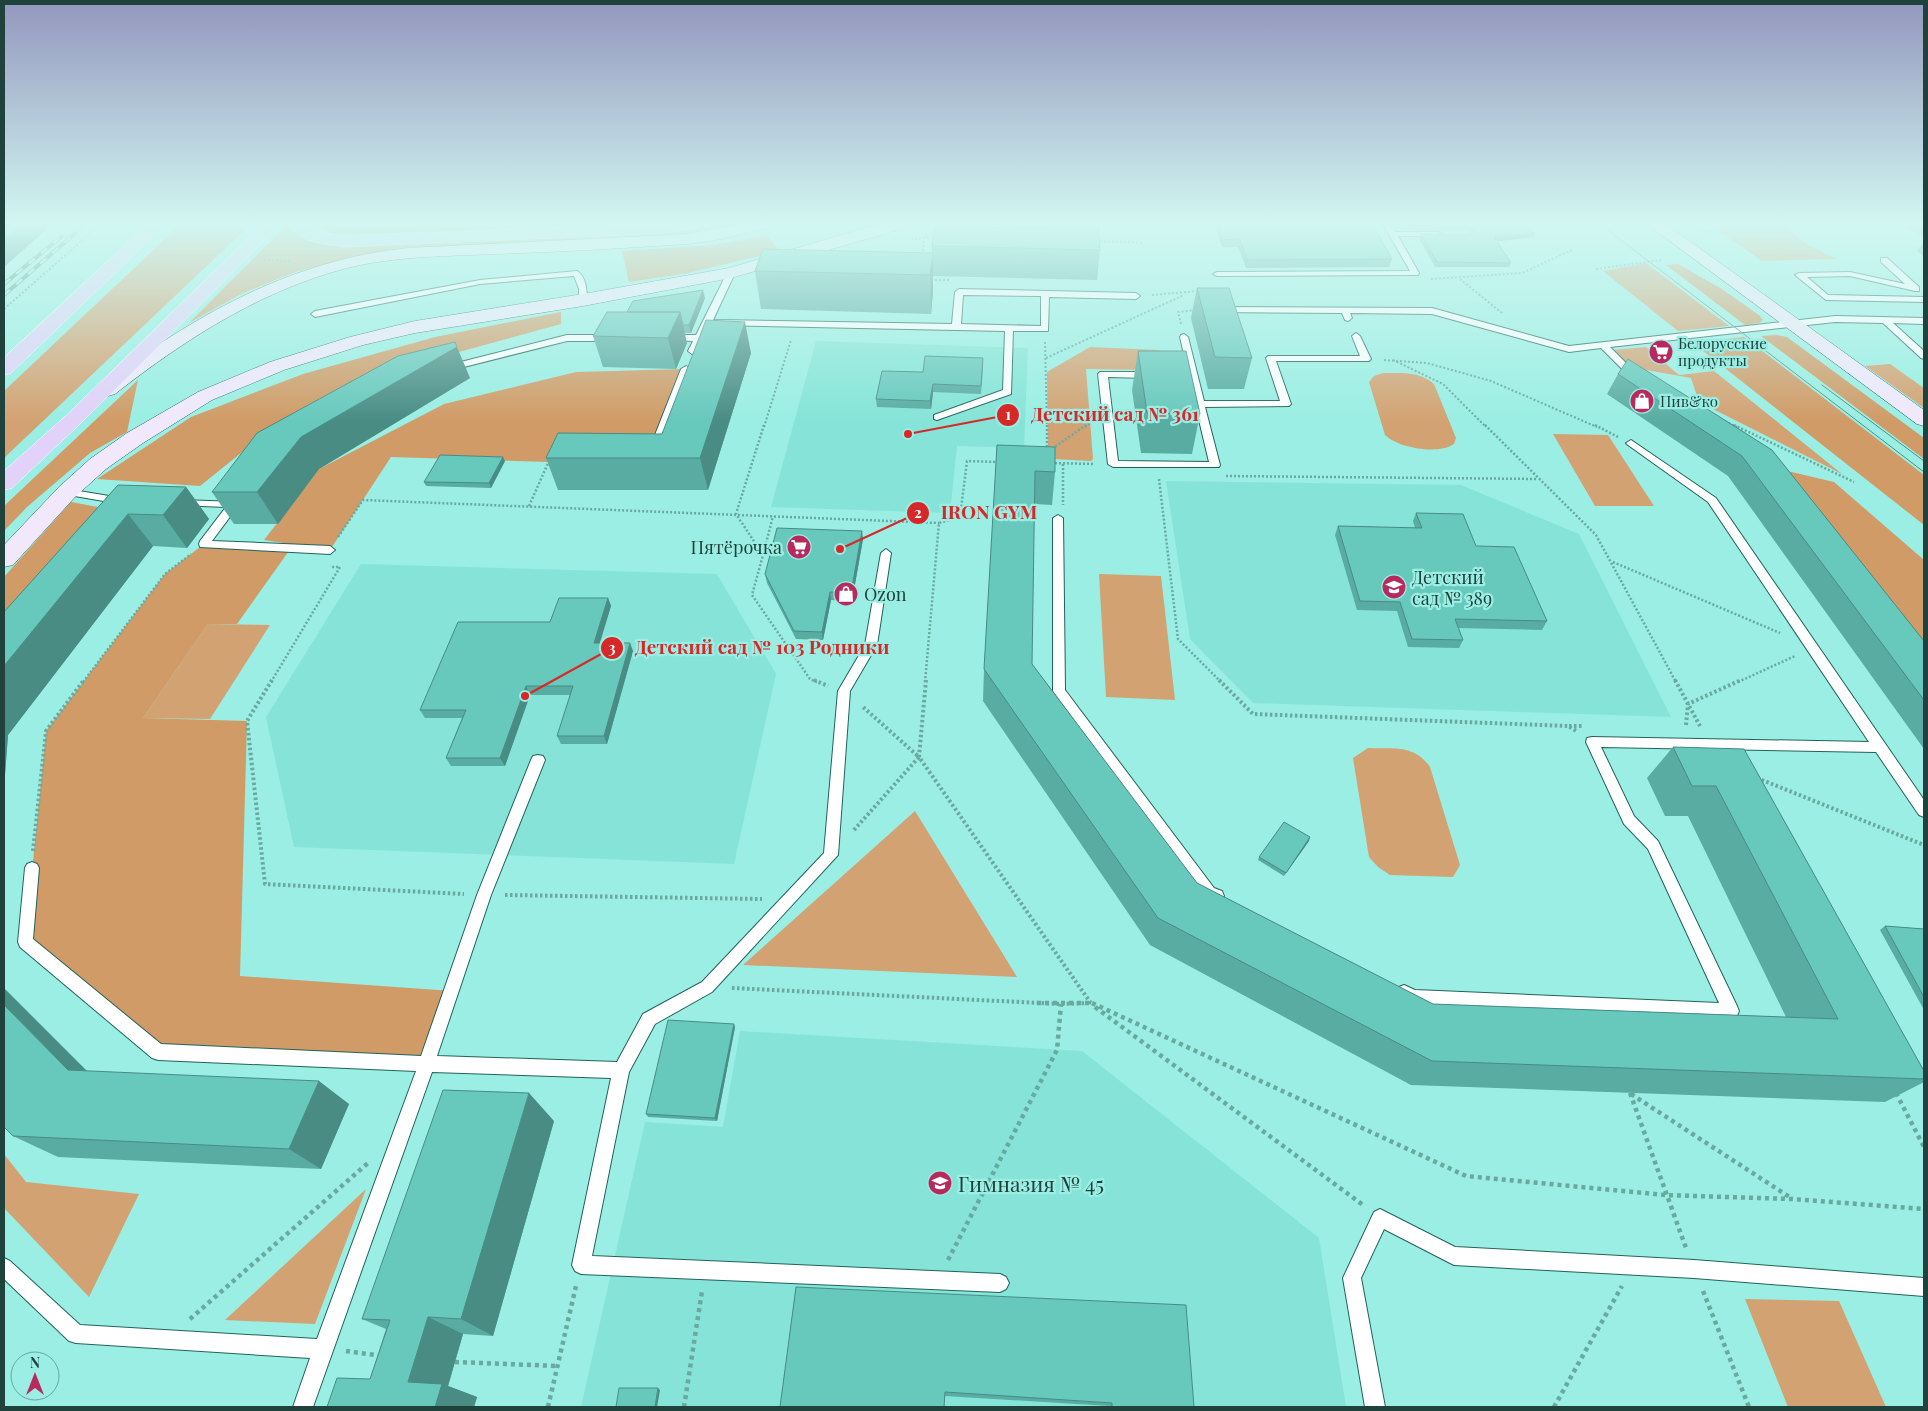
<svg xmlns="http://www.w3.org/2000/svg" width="1928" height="1411" viewBox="0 0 1928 1411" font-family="'Playfair Display',serif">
<rect width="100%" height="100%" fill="#9aeee3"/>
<path fill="#85e4d7" d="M816,341L1028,348L1024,448L957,446L950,513L771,507Z
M1166,481L1461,485L1579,534L1671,717L1253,703L1190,639Z
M361,564L717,574L776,674L734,864L294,847L266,717Z
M740,1031L1082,1051L1319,1238L1346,1407H581L645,1122L723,1127Z"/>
<path fill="#d3a272" d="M181,224H251L4,458V391Z
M288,224C294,239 318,244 332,246L679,231L713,224H738L690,235L402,250L349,258L295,272L241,294L189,323Z
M1709,224H1786C1798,242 1818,251 1838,259L1762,261Z
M1646,263L1729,326L1678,331L1603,271Z
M1090,347L1159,350L1163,352L1158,370L1086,369L1093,459L1091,461L1053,459L1048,456L1047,372Z
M1646,347L1679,375L1714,371L1842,474L1699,402L1691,378L1630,367L1612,350Z
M1890,364L1924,388V408L1865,366Z
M1383,373C1401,373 1420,371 1434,384L1456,438L1454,444C1438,455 1398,448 1385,435L1369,382L1374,376Z
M1553,434L1608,435L1654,506H1595Z
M1099,574L1161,576L1175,700L1106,697Z
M208,624L270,625L210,719L143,718Z
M1368,748C1394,749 1414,744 1430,767L1460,865L1453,877L1390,875L1378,867L1369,857L1353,758Z
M915,811L1017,977L743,965Z
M4,1154L26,1182L139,1194L89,1297L4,1208Z
M366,1189L315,1324L225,1320Z
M1745,1299L1839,1301L1886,1407H1788Z"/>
<path fill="#d09b66" d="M329,224H622L364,234L332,233L320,227Z
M767,235L779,251L688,273L629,282L622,251L714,245Z
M1678,264L1722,289L1760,316L1763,320L1759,323L1745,325L1666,265Z
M561,312V324L426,361L261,437L200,486L97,479L191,417L303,374L435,337Z
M1777,335L1787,337L1924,438V459L1761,336Z
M1744,337L1924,475V525L1693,343Z
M686,369L656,445L549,462L391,457L330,550L264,540L319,469L444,404L576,372Z
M138,380L127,432L90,453L27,507L4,531V506Z
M1783,470L1834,482L1924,560V646Z
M71,502L114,510L4,620V577Z
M204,544L291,548L237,624H208L143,718L247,721L240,976L452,991L426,1064L158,1052L25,942L46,731L165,574Z"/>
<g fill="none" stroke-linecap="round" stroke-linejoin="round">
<defs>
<path id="lane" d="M1383,224H1391L1395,232H1438L1442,234L1438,236H1398L1419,273L1418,275L1217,276L1213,274L1217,272L1410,271Z
M1881,258H1887L1919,287V291H1915L1850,276L1807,277L1828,295L1924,297V302L1826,300L1795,275L1799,273L1850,272L1905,284L1881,262Z
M577,271C586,276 587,290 587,300L583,303L579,300V289L574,276L480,284L315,317L311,314L315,311L480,280Z
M728,271L735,273L713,320L952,324L955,292L959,289L1136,293L1140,296L1136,299L1049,297L1048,331H1013L1011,394L937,420L934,419V415L1003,390L1005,331L711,325L696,351L692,354L688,351L693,341L667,340V336L670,335H696ZM963,295L1041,296V326L961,324Z
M1220,307L1432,308L1569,346L1835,316L1924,318V324L1893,323L1924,351V359L1921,358L1883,323L1835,322L1610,347L1641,378L1636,381L1633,380L1601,348L1569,352L1432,314L1350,313L1352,318L1348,321L1345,320L1342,313L1217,312L1216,310Z
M1356,333L1360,336L1371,359L1369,361H1276L1291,404L1289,406L1205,407L1220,465L1219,467H1113L1108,464L1098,374L1100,372H1150L1155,375L1150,378L1108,377L1118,461L1209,462L1189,378H1175L1170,375L1175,372H1188L1180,337L1181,335L1184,334L1188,337L1204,401H1280L1266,358L1268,356H1360L1352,336Z
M567,335H610L614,338L610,341H567L448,371L443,368L445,366Z
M686,366L691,369L661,445L656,448L653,447L651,445L681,369Z
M1631,440L1716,498L1924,800V817L1919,815L1876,752L1601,747L1634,816L1658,841L1737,1006L1739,1011L1737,1016L1731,1018L1413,1004C1406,1001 1399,999 1396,992L1399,987L1404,985L1415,990L1719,1003L1648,849L1624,824L1586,742L1587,738L1592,737L1869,742L1708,502L1628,445L1626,443Z
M67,489L121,498L126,501L121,504L63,494L62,492L63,490Z
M181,500L238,502L239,504L238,506L212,541L330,546L335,550L330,554L200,547L199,544L200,541L226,507L177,505L176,503L177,501Z
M1058,515L1063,518L1065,690L1214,888L1222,891L1224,896L1222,901L1217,902L1204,896L1053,691V518Z
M886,549L891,553L877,645L850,691L838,855L712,992L655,1024L629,1072L592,1256L1000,1274L1006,1277L1009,1283L1006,1289L1000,1292L581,1274L575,1271L572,1265L611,1078L432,1072L313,1407H293L310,1358L76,1343L69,1341L4,1279V1258L10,1261L80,1325L317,1339L416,1071L158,1060L152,1058L20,947L18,942L25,868L27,864L32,862L37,864L39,868L33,939L161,1044L421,1056L477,895L531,760L533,756L538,755L543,756L545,760L491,895L437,1056L617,1062L643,1014L702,982L824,853L838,691L865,645L881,553Z
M1380,1209L1455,1247L1694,1260L1924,1278V1296L1694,1278L1454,1265L1384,1229L1361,1278L1385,1407H1365L1343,1278L1374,1212Z"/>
<path id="secondary" d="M739,224H769L767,228L716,240L688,244C624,248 560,252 496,254C451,256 405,256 360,265C269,285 188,337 115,394L108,396L101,394L98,390L101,386C192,316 293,259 409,248L688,234Z
M879,224H907L905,228L731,278L583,306L415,333L363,345L284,370L212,400L143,443L106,469L75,497L13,565L4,567V545L59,487L90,459L127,433L198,392L270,362L350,337L415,321L583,294L729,268Z
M1647,224H1666L1924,410V426L1917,424Z"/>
<path id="primary" d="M148,224H166L11,373L4,375V358Z
M263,224H281L83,421L12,488L4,490V471L69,413Z
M292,224H311L320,232L343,237L634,224H699L697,228L667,233L343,247L308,240Z"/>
</defs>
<use href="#lane" stroke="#21635b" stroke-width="2"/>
<use href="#secondary" stroke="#21635b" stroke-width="1"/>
<use href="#primary" stroke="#fff" stroke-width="1"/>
<path stroke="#69a9a0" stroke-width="2" stroke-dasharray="2 2" stroke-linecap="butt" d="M949,228L958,224
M1700,232L1792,233
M911,239L938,237
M1096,241L1144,243
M923,255L924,237L937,232
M264,260L291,261
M1596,269L1661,260
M1431,279L1522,273L1572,250
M1460,279L1502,313
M931,280H949
M1152,295L1198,291
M4,309L101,224
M1181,324L1178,312L1197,310
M1045,342L1047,427
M1046,358L1184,295
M1384,360L1427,363L1491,381L1597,427
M1393,360L1443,384L1486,427
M1725,421L1737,427
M764,427L791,340
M1085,427L1090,423"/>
<path stroke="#69a9a0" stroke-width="2.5" stroke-dasharray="2 2" stroke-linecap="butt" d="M764,425L736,514L763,555L752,595L810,679L817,682
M1047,425V451
M1485,425L1596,535L1676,682
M1595,425L1618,437
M1734,425L1854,482
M1052,449L1086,425
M1051,463L1095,464
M1063,464V505
M1226,476L1538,479
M1159,479L1178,639L1221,682
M529,506L549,461
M338,537L363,500L939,523
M763,555L773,516
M1613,562L1780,633
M83,682L165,574L191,554
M271,682L340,567H332
M925,682L939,523L960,517L967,461L999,462
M1738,682L1795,656"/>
<path stroke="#69a9a0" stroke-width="4" stroke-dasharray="2.5 2.5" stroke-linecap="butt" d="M272,680L247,721L265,884L464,894
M814,680L828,686
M926,680L919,757L1090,1002L1094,1004
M1219,680L1253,714L1568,726L1578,732
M1675,680L1700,726
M1686,725L1688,704L1741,680
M1569,726H1583
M1757,778L1924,845
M854,830L919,757L863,707
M33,851L46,731L84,680
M505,895L762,899
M732,988L1061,1004L1090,1003"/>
<path stroke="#69a9a0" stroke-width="4.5" stroke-dasharray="4 4" stroke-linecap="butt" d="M1037,1003H1090
M1092,1003L1466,1176L1665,1195L1792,1199L1924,1209
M1095,1007L1363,1205
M1630,1093L1686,1248
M1896,1093L1924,1147
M1631,1094L1791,1198
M948,1260L1057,1050L1061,1004
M1703,1291L1749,1407
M190,1319L368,1163
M346,1351L382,1356
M455,1362L558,1366
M548,1407L576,1286
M684,1407L702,1291
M1554,1407L1622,1286"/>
<use href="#lane" fill="#fff" fill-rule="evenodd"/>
<use href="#secondary" fill="#f1e8fc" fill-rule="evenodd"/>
<use href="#primary" fill="#e2d1f8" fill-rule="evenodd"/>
<path stroke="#558d86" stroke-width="1" d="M1600,224L1924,472
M1822,385L1924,461"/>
<defs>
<path id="rail" d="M4,284L62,236
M4,295L86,224"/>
</defs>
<use href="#rail" stroke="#558d86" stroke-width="4"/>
<use href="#rail" stroke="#9aeee3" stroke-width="2.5" stroke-dasharray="8" stroke-linecap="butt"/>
</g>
<path fill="#59aca2" d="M1098,224L1100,250L1097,280L933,276V291L931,314L761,309L755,271L932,253V246L1011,228L1006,225Z
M1214,224H1372L1392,259L1389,267L1246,268L1238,247H1222Z
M1399,224H1525L1533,237L1497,241L1511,263L1509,267H1435L1419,238L1421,234H1470L1471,233L1468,231L1415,230Z
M1898,224H1924V236L1903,226Z
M1924,241V257L1917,251Z
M1197,288L1252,358L1244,389H1208L1191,318Z
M705,298L691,333H684L687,343L676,369L603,367L593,336L627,312Z
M1138,351L1200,414L1192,454L1141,453L1132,390Z
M751,353L708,490H558L546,458L662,434Z
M983,366L981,394L933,392L931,409L877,407L876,399L923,372Z
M1618,374L1772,450L1924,641V749L1728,476L1607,394Z
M470,378L319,469L278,524H234L212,492Z
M997,445L1055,472L1052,505L1034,504L1032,664L1197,883L1433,1004L1786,1017L1688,816H1665L1647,778L1673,747L1744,749L1924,1071V1082L1885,1102L1411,1085L1150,945L983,701L984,669Z
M505,461L491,488L426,486L424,482Z
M118,485L186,487L209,519L187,548L153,546L8,735L4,788V612Z
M1416,513L1476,546L1547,621L1542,630L1458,628L1463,640L1459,648L1408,647L1397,611L1357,610L1335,535L1338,526L1415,528L1413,521Z
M863,539L852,601L831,600L823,640L796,639L767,583L765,574Z
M608,598L611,606L600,643L633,651L607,744H561L557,736L571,695H530L505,766H451L446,758L462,718H425L420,710L550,622Z
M1309,841L1284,876L1258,860L1259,857Z
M1885,926L1924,929V1010L1880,930Z
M735,1027L717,1121L648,1117L646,1114Z
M87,1071L349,1104L321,1169L58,1157L13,1136Z
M554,1121L493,1336L463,1334L448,1386L477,1397L474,1407H327L370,1379L386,1329L362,1319Z
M796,1287L1194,1407H1109V1406L945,1396L944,1407H780Z"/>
<path fill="#488c84" d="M4,224H44L47,229L4,267Z
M1535,233L1533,237L1492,242L1494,237Z
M933,253V291L931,314L930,275Z
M703,290L705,298L691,333L689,325Z
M680,312L687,343L676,369L668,338Z
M745,322L751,353L708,490L700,458Z
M457,347L470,378L319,469L278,524L257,492L301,437Z
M933,384V392L931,409L930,401Z
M503,457L505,461L491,488L489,483Z
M186,487L209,519L187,548L163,515Z
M128,514L153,546L8,735L4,788V666Z
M862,531L863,539L852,601L851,593Z
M830,592L831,600L823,640L822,632Z
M608,598L611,606L597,651L594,643Z
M630,643L633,651L607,744L604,736Z
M526,686L530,695L505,766L500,758Z
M1310,837L1309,841L1284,876Z
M4,988L109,1093L68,1070L4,1005Z
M734,1024L735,1027L717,1121L715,1118Z
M319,1081L349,1104L321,1169L289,1149Z
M529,1093L554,1121L493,1336L461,1319Z
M428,1317L463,1334L448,1386L477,1397L474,1407H435L408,1382Z
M658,1388L660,1390L657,1407H655Z"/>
<path fill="#67c8bc" stroke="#488c84" d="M11,224H23L4,240V230Z
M1044,224H1098L1100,250L932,246L935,226L1050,229Z
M1218,224H1372L1392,259L1247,260L1240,239L1223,240Z
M1412,224H1525L1535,233L1494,237L1511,263L1437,262L1421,234H1470L1475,230L1470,227L1416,226Z
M763,249L933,253L930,275L755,271Z
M1197,288H1229L1252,358L1215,357Z
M703,290L689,325H683L680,312H627L633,301Z
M607,312H680L668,338L593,336Z
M706,320L745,322L700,458H546L558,433L662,434Z
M455,342L457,347L301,437L257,492H212L257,433L398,356Z
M1138,351H1186L1200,414L1147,413Z
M925,356L983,358L981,386L933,384L930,401L876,399L882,371L923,372Z
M1628,359L1772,450L1924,641V700L1742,456L1618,374Z
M997,445L1055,447V472L1035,471L1032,664L1197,883L1433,1004L1838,1019L1716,786H1692L1673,747L1744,749L1924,1071V1079L1432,1061L1158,918L984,669Z
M440,455L503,457L489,483L424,482Z
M118,485L186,487L163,515L128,514L4,666V612Z
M1416,513L1463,514L1476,546L1514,547L1547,621L1455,619L1463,640L1412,639L1400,602L1360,601L1338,526L1422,528Z
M777,528L862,531L851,593L830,592L822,632L794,631L765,574Z
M559,598H608L594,643H630L604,736H557L573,686H526L500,758H446L466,710H420L458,622H550Z
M1284,822L1310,837L1286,873L1259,857Z
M1885,926L1924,929V997Z
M4,1005L68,1070L319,1081L289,1149L13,1136L4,1127Z
M668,1020L734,1024L715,1118L646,1114Z
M443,1090L529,1093L461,1319L428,1317L408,1382L442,1384L435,1407H327L337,1378L370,1379L390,1320L362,1319Z
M796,1287L1186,1305L1194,1407H1112V1403L945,1392L944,1407H780Z
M619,1388H658L655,1407H616Z"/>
<linearGradient id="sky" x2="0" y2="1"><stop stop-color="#9397bd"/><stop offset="0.53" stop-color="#d2f7f2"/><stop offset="1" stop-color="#d2f7f2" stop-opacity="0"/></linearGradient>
<rect width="1928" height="422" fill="url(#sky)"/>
<defs>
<symbol id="supermarket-disc" viewBox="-11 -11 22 22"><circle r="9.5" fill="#b82a5d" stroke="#9aeee3"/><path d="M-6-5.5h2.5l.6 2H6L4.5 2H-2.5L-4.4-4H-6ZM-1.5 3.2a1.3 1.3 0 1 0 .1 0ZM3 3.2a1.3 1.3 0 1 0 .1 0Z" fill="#fff"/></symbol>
<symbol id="shop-disc" viewBox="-11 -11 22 22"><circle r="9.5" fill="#b82a5d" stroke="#9aeee3"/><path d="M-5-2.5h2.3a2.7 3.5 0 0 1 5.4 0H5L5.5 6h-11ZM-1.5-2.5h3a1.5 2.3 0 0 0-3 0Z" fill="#fff"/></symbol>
<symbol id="school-disc" viewBox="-11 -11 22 22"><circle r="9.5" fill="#b82a5d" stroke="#9aeee3"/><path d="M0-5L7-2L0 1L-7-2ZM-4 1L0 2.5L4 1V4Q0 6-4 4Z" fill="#fff"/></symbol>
</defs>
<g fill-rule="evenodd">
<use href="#supermarket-disc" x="1647" y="338" width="28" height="28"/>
<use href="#shop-disc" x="1628" y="387" width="28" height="28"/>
<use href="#supermarket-disc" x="785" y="533" width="28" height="28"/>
<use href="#school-disc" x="1380" y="573" width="28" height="28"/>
<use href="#shop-disc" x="832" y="580" width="28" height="28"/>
<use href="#school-disc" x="926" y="1169" width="28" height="28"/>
</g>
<g text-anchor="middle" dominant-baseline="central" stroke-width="4.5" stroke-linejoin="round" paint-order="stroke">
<g font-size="15" fill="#1f423d" stroke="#9aeee3" text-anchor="start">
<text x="1678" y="343">Белорусские<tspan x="1678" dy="17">продукты</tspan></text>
<text x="1660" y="401">Пив&amp;ко</text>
</g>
<g font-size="18" fill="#1f423d" stroke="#9aeee3" text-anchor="start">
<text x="782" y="547" text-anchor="end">Пятёрочка</text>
<text x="1412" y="577">Детский<tspan x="1412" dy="21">сад № 389</tspan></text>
<text x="864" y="594">Ozon</text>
</g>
<g font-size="21" fill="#1f423d" stroke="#9aeee3" text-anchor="start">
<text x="958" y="1183">Гимназия № 45</text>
</g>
</g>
<path fill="none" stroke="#d62828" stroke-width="2" d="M908 434L1008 415M840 549L918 513M525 696L612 648"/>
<g fill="#d62828" stroke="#9aeee3" stroke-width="2">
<circle cx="908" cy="434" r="5"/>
<circle cx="840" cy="549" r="5"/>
<circle cx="525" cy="696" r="5"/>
<circle cx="1008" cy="415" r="12"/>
<circle cx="918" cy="513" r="12"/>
<circle cx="612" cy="648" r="12"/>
</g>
<g font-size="15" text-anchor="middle" font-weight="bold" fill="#fff">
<text x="1008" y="420">1</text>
<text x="918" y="518">2</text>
<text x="612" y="653">3</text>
</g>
<g font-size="19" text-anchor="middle" font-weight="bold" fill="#d62828" stroke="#9aeee3" stroke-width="4.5" stroke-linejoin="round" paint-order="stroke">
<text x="1115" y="421">Детский сад № 361</text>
<text x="989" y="519">IRON GYM</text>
<text x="762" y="654">Детский сад № 103 Родники</text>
</g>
<rect width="1928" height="1411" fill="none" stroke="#1f423d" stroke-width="10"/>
<g transform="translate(35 1376)"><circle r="24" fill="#9aeee3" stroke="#69a9a1"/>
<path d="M0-4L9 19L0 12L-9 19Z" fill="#b82a5d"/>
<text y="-8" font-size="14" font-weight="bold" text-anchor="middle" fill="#1f423d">N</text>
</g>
</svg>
